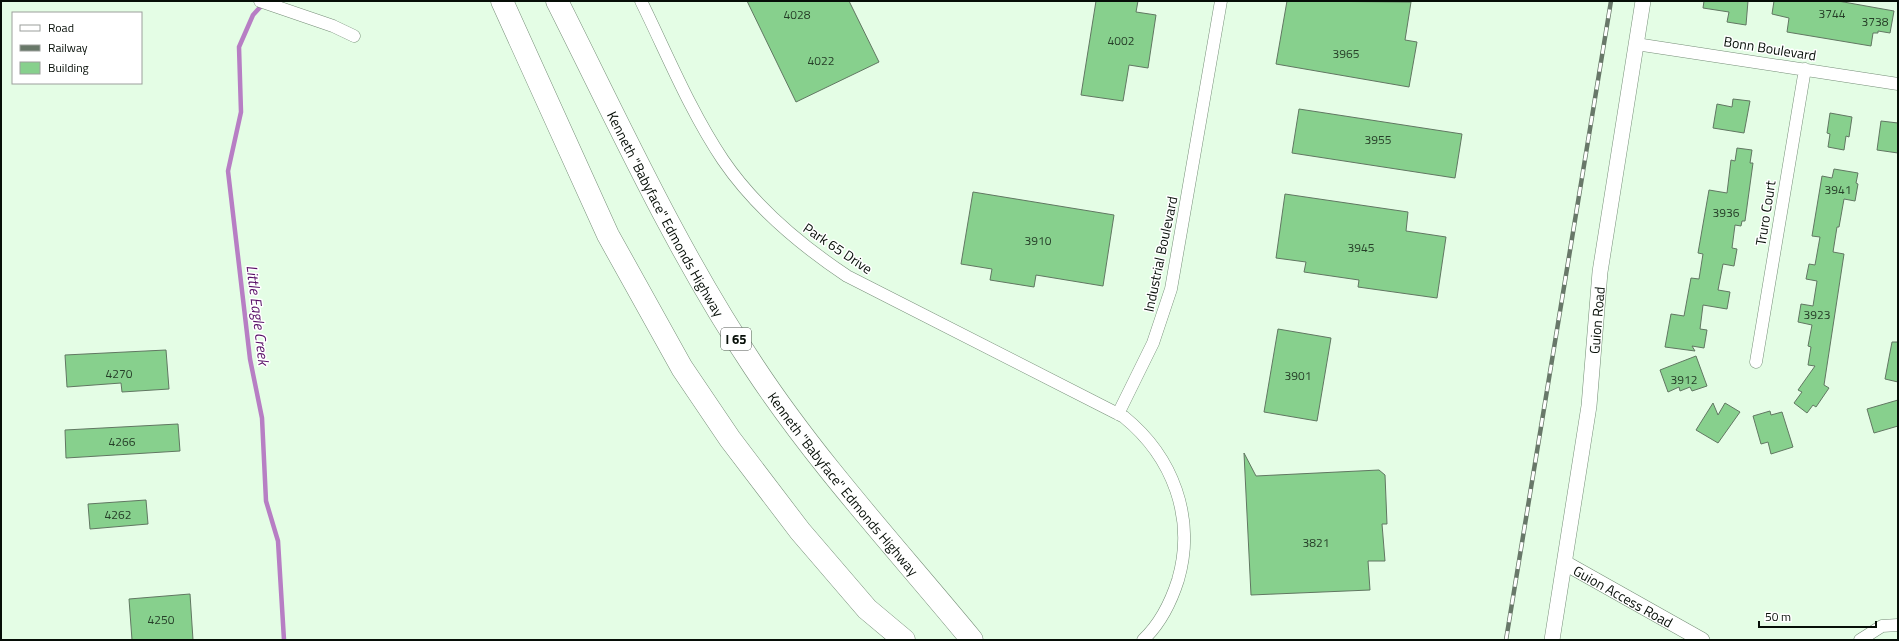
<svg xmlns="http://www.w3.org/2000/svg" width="1899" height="641" viewBox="0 0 1899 641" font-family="'Titillium Web',sans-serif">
<rect width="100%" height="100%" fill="#e4fde5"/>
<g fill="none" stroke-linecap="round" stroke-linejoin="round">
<path stroke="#b77ec4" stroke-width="4.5" d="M263,4L253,15L239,47L241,112L228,171L250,359L262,418L266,501L278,541L284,640"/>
</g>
<path fill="#87d08d" stroke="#617762" d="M747,1H849L879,62L796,102Z
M1096,1H1138L1136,12L1156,15L1148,68L1129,65L1123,101L1081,95Z
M1287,1L1411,2L1405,40L1417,42L1409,87L1276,64Z
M1704,1H1748L1746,25L1727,22L1729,12L1703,8Z
M1774,1H1838L1894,11L1890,33L1878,31V33H1873L1871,46L1787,32L1789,18L1772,14Z
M1733,99L1750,101L1744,133L1713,128L1717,104L1732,107Z
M1299,109L1462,134L1455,178L1292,153Z
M1830,113L1852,117L1849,137L1846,136L1844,150L1828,147L1830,134L1827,133Z
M1881,121L1898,123V153L1877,150Z
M1737,148L1752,150L1750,163H1753L1745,221H1742L1741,226L1735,225L1732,248L1737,249L1734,266L1723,264L1718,290L1730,292L1727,309L1703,305L1700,329L1707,330L1704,348L1692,346L1695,351L1665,347L1671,314L1684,316L1691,278L1699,279L1703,254L1698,253L1709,190L1727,193L1731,160L1735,161Z
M1834,169L1858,173L1856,183L1858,184L1855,201L1844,199L1839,227H1837L1833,252L1844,254L1824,385L1829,388L1816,407L1813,405L1807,413L1794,403L1802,392L1798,390L1815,366L1808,365L1811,347L1808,346L1812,325L1798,322L1801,304L1813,306L1817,281L1806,279L1809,264L1815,265L1820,237L1812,236L1822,176L1832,178Z
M973,192L1114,215L1103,286L1036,275L1034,287L990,280L992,269L961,264Z
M1285,194L1408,212L1406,231L1446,237L1437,298L1358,287L1359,280L1304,272L1306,262L1276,258Z
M1278,329L1331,338L1317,421L1264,412Z
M1892,342H1898V382L1885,379Z
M166,350L169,389L122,392L121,383L67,387L65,355Z
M1696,356L1707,386L1692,391L1690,387L1680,391L1679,387L1668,392L1660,370Z
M1898,400V426L1874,433L1867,409Z
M1713,403L1718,415L1725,403L1740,412L1718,443L1696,430Z
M1770,411L1771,415L1782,412L1793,447L1771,454L1768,442L1761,444L1753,416Z
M178,424L180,451L66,458L65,430Z
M1244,453L1256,476L1379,470L1385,475L1387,524H1382L1385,561H1368L1370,590L1251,595Z
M146,500L148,524L90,529L88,504Z
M190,594L193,640H132L129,599Z"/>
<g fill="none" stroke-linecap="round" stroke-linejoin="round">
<defs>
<path id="minor" d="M260,1L333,26L354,36
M641,1C667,54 690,111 723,160C755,207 799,244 847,276L1124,417C1173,457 1196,518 1178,580C1171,602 1160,624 1143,640
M1636,44L1898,84
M1756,362L1805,69
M1118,414L1153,343L1171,289L1221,1
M1860,640L1882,626L1898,625"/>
<g id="tertiary">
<path id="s1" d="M1565,563L1702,640"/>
<path id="s2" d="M1552,640L1589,406L1600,272L1643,1"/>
</g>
<g id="motorway">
<path d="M502,1L608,235L682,368L730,439L800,531L867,609L904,640"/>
<path id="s3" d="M557,1C619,124 677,252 754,367C818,464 898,550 972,640"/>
</g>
</defs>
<use href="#minor" stroke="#768e78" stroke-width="13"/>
<use href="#tertiary" stroke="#768e78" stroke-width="16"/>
<use href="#motorway" stroke="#768e78" stroke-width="23"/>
<use href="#minor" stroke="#fff" stroke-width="12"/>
<use href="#tertiary" stroke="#fff" stroke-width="15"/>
<use href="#motorway" stroke="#fff" stroke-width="22"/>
<defs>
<path id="rail" d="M1506,640L1611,1"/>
</defs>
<use href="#rail" stroke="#687869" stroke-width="4.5"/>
<use href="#rail" stroke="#fff" stroke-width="3" stroke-dasharray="9" stroke-linecap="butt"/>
</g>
<g text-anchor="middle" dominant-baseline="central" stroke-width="3" stroke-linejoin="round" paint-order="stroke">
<g font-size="12" fill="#263e28">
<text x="1832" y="13">3744</text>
<text x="797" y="14">4028</text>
<text x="1875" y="21">3738</text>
<text x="1121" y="40">4002</text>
<text x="1346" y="53">3965</text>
<text x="821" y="60">4022</text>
<text x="1378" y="139">3955</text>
<text x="1838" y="189">3941</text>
<text x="1726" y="212">3936</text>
<text x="1038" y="240">3910</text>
<text x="1361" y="247">3945</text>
<text x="1817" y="314">3923</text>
<text x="119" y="373">4270</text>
<text x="1298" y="375">3901</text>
<text x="1684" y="379">3912</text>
<text x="122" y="441">4266</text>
<text x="118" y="514">4262</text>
<text x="1316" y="542">3821</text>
<text x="161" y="619">4250</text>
</g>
<rect fill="#fff" stroke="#515651" stroke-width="1" x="721" y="328" width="30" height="22" rx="3"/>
<g font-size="13" font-weight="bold" fill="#060e07">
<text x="736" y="339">I 65</text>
</g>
<g font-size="14" fill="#060e07" stroke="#fff">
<text transform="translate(1770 48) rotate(9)">Bonn Boulevard</text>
<text stroke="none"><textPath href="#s3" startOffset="239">Kenneth "Babyface" Edmonds Highway</textPath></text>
<text transform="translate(1765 213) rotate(-81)">Truro Court</text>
<text transform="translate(838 248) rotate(34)">Park 65 Drive</text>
<text transform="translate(1160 254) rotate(-78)">Industrial Boulevard</text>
<text stroke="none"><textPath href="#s2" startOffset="323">Guion Road</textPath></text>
<text stroke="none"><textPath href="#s3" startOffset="563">Kenneth "Babyface" Edmonds Highway</textPath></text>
<text stroke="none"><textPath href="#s1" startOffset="67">Guion Access Road</textPath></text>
</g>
<g font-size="15" font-style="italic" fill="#580f67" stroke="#fff">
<text transform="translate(258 315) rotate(83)">Little Eagle Creek</text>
</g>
</g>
<rect width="1899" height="641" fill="none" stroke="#060e07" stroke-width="4"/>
<rect x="12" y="12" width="130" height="72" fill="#ffffff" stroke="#9b9f9c"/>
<rect x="20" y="25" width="20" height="6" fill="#ffffff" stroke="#9b9f9c"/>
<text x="48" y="32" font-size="12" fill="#060e07">Road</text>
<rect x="20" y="45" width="20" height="6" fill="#687869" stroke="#9b9f9c"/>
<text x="48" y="52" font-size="12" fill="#060e07">Railway</text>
<rect x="20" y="62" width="20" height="12" fill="#87d08d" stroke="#9b9f9c"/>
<text x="48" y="72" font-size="12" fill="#060e07">Building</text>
<path d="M1759 621v6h117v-6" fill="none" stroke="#060e07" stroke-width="2"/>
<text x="1765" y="621" font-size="12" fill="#060e07" stroke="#ffffff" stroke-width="3" paint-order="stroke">50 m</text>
</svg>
